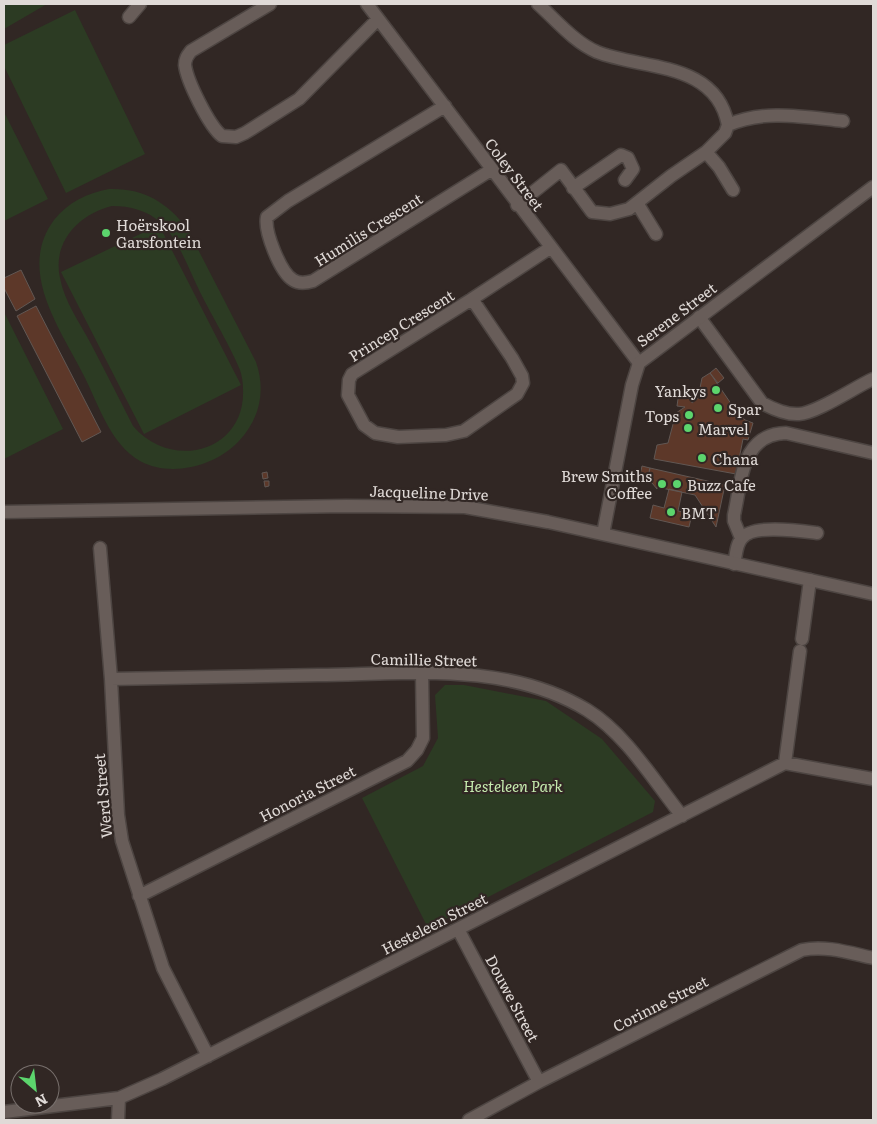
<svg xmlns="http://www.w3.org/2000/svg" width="877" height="1124" viewBox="0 0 877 1124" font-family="Literata,serif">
<rect width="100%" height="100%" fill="#312724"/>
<path fill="#2c3b23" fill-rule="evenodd" d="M4,4H47L4,29Z
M75,10L145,154L66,193L4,66V45Z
M4,112L48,199L4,221Z
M109,189C144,188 166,202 187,228L256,362C266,391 260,419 238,442C215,466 171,478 140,461C110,444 98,403 83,374C59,327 17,270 54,220C68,202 88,193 109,189ZM112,206C130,206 147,210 161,223C179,240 189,270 200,292C213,318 229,344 240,370C242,376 243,383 243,389C246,451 172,472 133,426C119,398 105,371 91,344C80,323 64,301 60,278C52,242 79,214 112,206Z
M159,225L241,385L144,434L61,272Z
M4,312L63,429L4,459Z
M445,685H464L546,701L602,739L655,801L653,812L428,928L362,798L423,766L438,738L435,695Z"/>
<path fill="#5d3829" stroke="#615753" d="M21,270L35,299L16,311L4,288V278Z
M36,306L101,432L82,442L17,316Z
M716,368L724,378L718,383L710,373Z
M710,373L734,408L745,420L753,423L748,440L743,439L736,474L654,459L657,445L668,443L676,413L685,407L677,406L678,399L686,394L692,395V403L698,398L702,378Z
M642,466L650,468L647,481L639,480Z
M650,468L725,485L716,527L695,495L657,487V489L652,483L647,481Z
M267,472L268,478L263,479L262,473Z
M264,481H269V486L265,487Z
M669,489L682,492L678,511L692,514L689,527L650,518L653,505L664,508Z"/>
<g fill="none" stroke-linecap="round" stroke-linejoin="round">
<defs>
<path id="minor" d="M270,4L191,51C187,56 185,59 185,65C187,81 209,126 222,136L236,137L245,133L299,99L378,19
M367,4L639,363
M538,4C556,20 574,42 597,52C643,70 716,61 728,125L725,133L706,152
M129,17L140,4
M445,106L288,201L267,217C264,231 280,272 293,280C299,284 306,283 313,281L491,170
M728,125C765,109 804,117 843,121
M573,188L621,155L628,158L633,169L625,180
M637,203L656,234
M517,205L561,170L592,212L610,214L629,209L671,176L706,152L719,167L733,190
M472,299L352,374L349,380L348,395L364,425L375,433L398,437L446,435L464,431L517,394L523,383L522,376L512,358L472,299L550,248
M699,317L762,403C773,409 786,415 799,414C817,413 855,387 873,379
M741,538L734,521V515C742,480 741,434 786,433L873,453
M100,548L111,679L118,815L122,841L163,968L208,1056
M734,564C736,556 736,544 742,538C753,524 801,531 817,533
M802,639L810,580
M111,679C180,678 249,676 318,675C408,674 506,661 587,710C626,734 654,781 682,816
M785,763L800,651
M139,896L407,761L417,750L423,738L422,673
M458,929L539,1082
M4,1112L119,1098L162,1079L785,763L873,779
M118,1120L119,1098
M469,1120L539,1082L802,950C826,945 850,953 873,958"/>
<path id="tertiary" d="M4,512L346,506L465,507L548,522L873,594
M603,534L632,385L639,363L873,187"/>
</defs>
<use href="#minor" stroke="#4d4542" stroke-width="15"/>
<use href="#tertiary" stroke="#4d4542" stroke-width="15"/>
<use href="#minor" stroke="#685d59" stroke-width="12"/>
<use href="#tertiary" stroke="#685d59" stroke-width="12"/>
</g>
<g fill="#5cd56d" stroke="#312724" stroke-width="2">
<circle cx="106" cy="233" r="5"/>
<circle cx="716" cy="390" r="5"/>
<circle cx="718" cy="408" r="5"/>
<circle cx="689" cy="415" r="5"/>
<circle cx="688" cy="428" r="5"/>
<circle cx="702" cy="458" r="5"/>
<circle cx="662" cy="484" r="5"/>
<circle cx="677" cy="484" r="5"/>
<circle cx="671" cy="512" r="5"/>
</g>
<g text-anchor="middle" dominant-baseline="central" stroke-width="4.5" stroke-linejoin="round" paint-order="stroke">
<g font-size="15" fill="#e0dad7" stroke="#312724">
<text transform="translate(515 174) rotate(53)">Coley Street</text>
<text transform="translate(368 229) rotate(-32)">Humilis Crescent</text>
<text transform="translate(676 314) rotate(-37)">Serene Street</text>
<text transform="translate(401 325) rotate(-32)">Princep Crescent</text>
<text transform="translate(429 492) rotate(2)">Jacqueline Drive</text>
<text transform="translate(424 659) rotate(1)">Camillie Street</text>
<text transform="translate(307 793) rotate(-27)">Honoria Street</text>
<text transform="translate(102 796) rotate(-95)">Werd Street</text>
<text transform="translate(434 923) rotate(-27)">Hesteleen Street</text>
<text transform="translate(513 998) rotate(62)">Douwe Street</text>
<text transform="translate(660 1003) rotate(-27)">Corinne Street</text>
</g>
<g font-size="15" fill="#e0dad7" stroke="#312724" text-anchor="start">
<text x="116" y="224">Hoërskool<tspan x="116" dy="17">Garsfontein</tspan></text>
<text x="706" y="390" text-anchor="end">Yankys</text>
<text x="728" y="408">Spar</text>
<text x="679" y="415" text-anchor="end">Tops</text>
<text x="698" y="428">Marvel</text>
<text x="712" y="458">Chana</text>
<text x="652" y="475" text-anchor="end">Brew Smiths<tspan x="652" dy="17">Coffee</tspan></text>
<text x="687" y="484">Buzz Cafe</text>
<text x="681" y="512">BMT</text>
</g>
<g font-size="15" font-style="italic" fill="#c6ecaf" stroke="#312724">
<text x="513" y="785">Hesteleen Park</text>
</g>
</g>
<rect width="877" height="1124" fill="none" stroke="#e0dad7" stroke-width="10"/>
<g transform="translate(35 1089) rotate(152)"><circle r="24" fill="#312724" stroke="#776f6c"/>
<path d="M0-4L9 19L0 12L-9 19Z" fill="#5cd56d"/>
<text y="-8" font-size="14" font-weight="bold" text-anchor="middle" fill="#e0dad7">N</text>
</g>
</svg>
